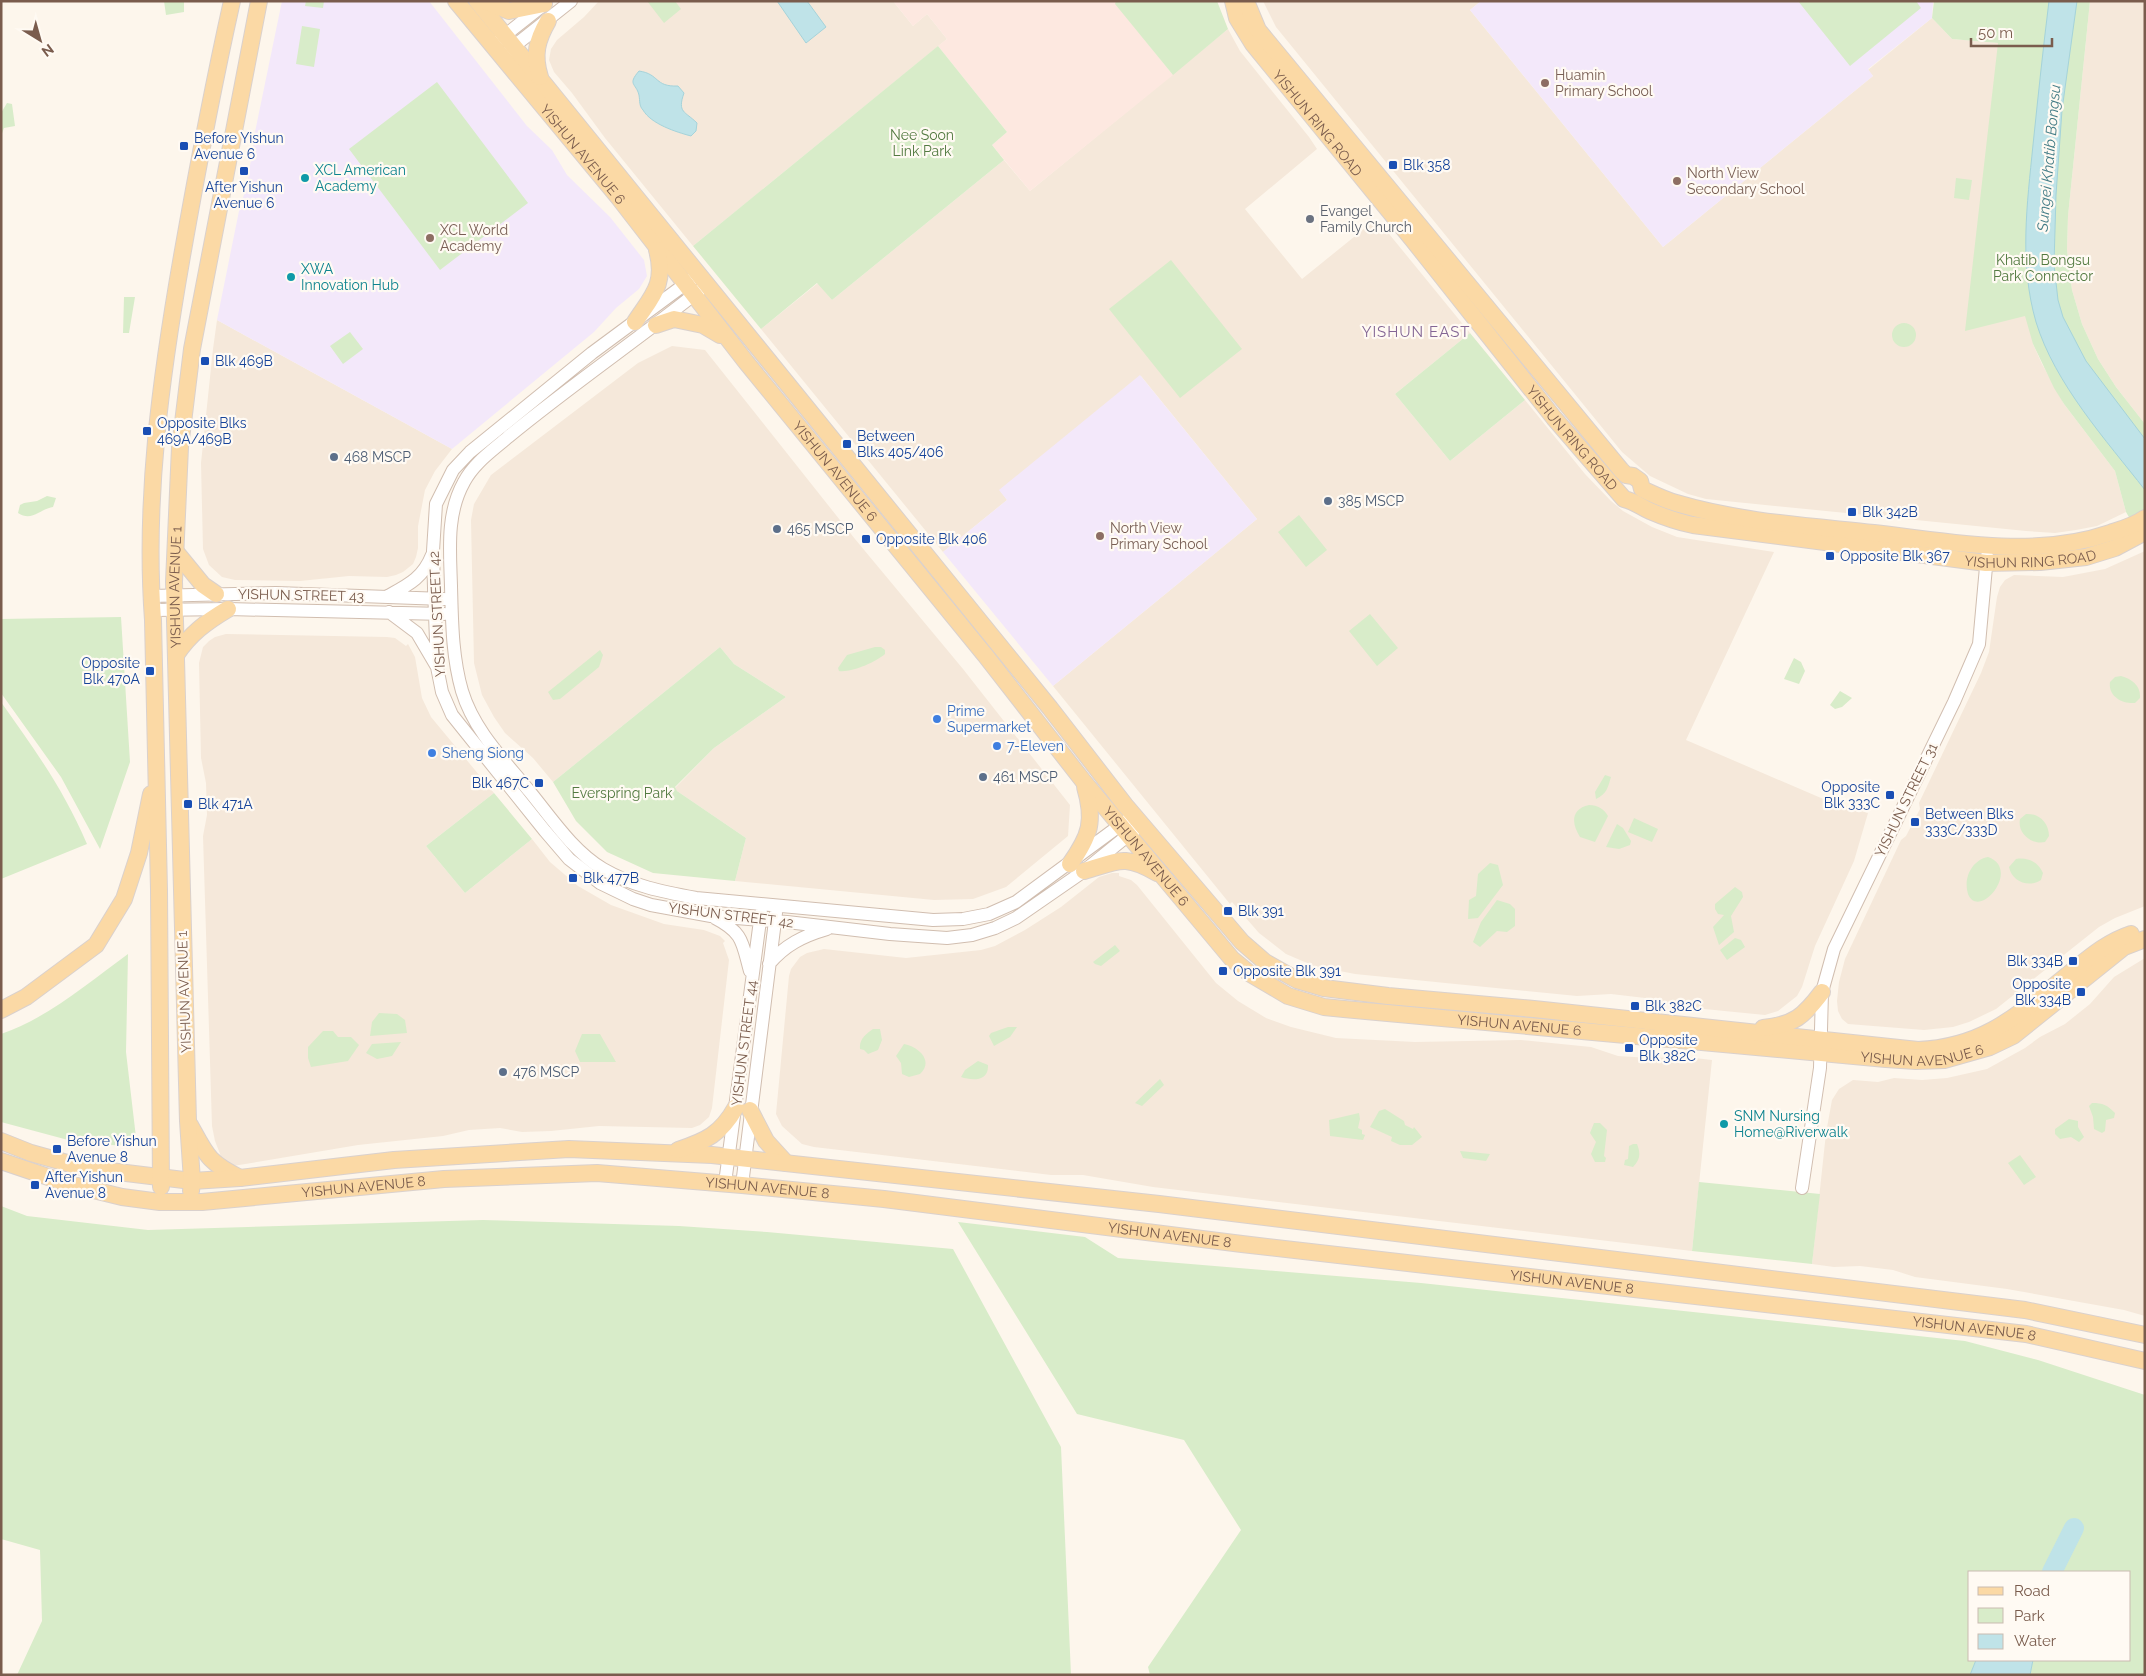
<svg xmlns="http://www.w3.org/2000/svg" width="2146" height="1676" viewBox="0 0 2146 1676" font-family="Raleway,sans-serif">
<rect width="100%" height="100%" fill="#fdf6ec"/>
<path fill="#f5e8da" d="M599,1H893L913,26L927,14L947,39L693,246L605,138L572,93L554,72L549,60L551,49L557,40L584,17Z
M1263,1H1481L1470,10L1663,247L1873,76L1868,70L1932,18L1952,39L2033,46V344L2042,364L2064,404L2115,471L2126,512L2097,526L2076,530L2055,533L2026,531L1706,499L1688,494L1650,476L1622,452L1276,27Z
M2090,1H2145V424L2116,387L2098,359L2082,324L2072,290L2067,250L2068,216Z
M1228,29L1240,51L1309,137L1317,149L1245,209L1302,279L1375,220L1385,229L1470,333L1395,394L1450,461L1525,400L1585,474L1611,501L1623,511L1652,527L1677,537L1774,552L1686,740L1828,801L1868,813L1854,861L1815,946L1802,987L1797,996L1778,1011L1765,1015L1674,1006L1645,998L1611,994L1577,996L1355,974L1314,966L1286,954L1259,933L1232,902L1230,904L1053,686L1257,519L1141,376L1000,490L1007,500L943,552L761,329L818,283L832,300L1004,160L1030,191Z
M217,320L452,449L435,471L425,490L418,526V548L416,557L413,564L403,572L396,575L387,577L349,576L300,581L235,580L222,577L209,565L203,549L201,463L213,349Z
M672,346L705,350L855,539L963,669L1070,805L1068,836L1006,887L973,899L934,900L735,881L746,838L674,789L714,748L786,697L734,664L720,647L553,782L533,758L505,733L494,717L482,695L474,663L471,520L474,504L491,475L638,363Z
M2145,551V906L2115,918L2099,927L1996,1009L1969,1022L1953,1027L1924,1030L1848,1024L1842,1019L1838,1011L1837,1001L1839,982L1845,959L1901,840L1906,836L1920,809L1919,803L1981,673L1989,652L1997,597L2000,587L2005,580L2014,575L2063,577L2105,569Z
M226,634L387,637L395,638L406,646L408,644L415,657L422,698L431,717L494,793L426,846L465,893L532,839L550,862L578,886L611,905L664,924L704,930L720,936L725,941L723,943L729,960L712,1108L709,1117L700,1125L692,1128L599,1126L551,1131L522,1132L500,1128L469,1130L443,1136L358,1145L233,1166L222,1159L215,1141L212,1126L203,836L207,815L206,783L201,758L199,663L203,647L209,641L215,637Z
M1112,873H1119V876L1131,880L1137,885L1216,983L1238,1001L1266,1018L1291,1027L1336,1038L1415,1042L1521,1040L1591,1047L1618,1056L1650,1058L1686,1057L1712,1060L1692,1251L1153,1187L1083,1175H1051L814,1147L802,1144L782,1126L776,1114L789,976L791,969L800,957L807,953L824,949L906,958L981,950L995,946L1025,930L1061,907L1099,877Z
M2145,958V1316L2124,1310L2007,1289L1915,1277L1893,1270L1860,1266L1834,1267L1812,1264L1826,1133L1832,1100L1839,1089L1853,1080L1878,1082L1894,1078L1922,1080L1947,1078L1987,1069L2025,1048L2040,1037L2065,1024L2090,1004L2114,977Z"/>
<path fill="#fde8e0" d="M893,1H1116V4L1173,75L1030,191L992,145L1007,132L938,46L947,39L927,14L913,26Z"/>
<path fill="#f3e8fa" d="M282,1H429L527,126L552,150L567,175L610,217L644,260L647,276L639,289L616,308L594,332L452,449L217,320L240,206L247,186L255,132Z
M1481,1H1931L1933,3L1932,18L1868,69L1873,76L1663,247L1470,10Z
M1140,375L1257,519L1053,686L943,552L1007,500L999,490Z"/>
<path fill="#d8ecc9" d="M164,1H184V12L166,15Z
M306,1H324L323,8L305,6Z
M647,1H675L681,9L664,23Z
M1116,1H1217L1228,29L1173,75L1115,4Z
M1798,1H1916L1921,8L1850,66Z
M1934,1H2090L2068,216L2067,250L2072,290L2082,324L2098,359L2116,387L2145,424V545L2126,512L2115,471L2064,404L2054,388L2033,344L2025,316L1965,331L1998,43L1952,39L1932,18Z
M302,26L320,29L314,67L296,64Z
M938,46L1007,132L992,145L1004,160L832,300L817,283L761,329L693,246Z
M437,82L528,203L440,270L349,149Z
M7,103L12,104L15,126L4,128L1,136V113Z
M1956,178L1972,180L1969,200L1954,198Z
M1171,260L1242,349L1180,398L1109,309Z
M124,297H135L129,333H123Z
M1892 335a12 12 0 1 1 24 0a12 12 0 1 1-24 0Z
M350,332L363,349L343,364L330,346Z
M1470,333L1525,400L1450,461L1395,394Z
M47,496L56,498L53,507C40,509 32,522 18,513L20,505L24,503L37,501Z
M1299,515L1327,550L1306,567L1278,532Z
M1370,614L1398,648L1377,666L1349,631Z
M121,617L130,762L100,849L61,777L1,693V619Z
M720,647L734,664L786,697L714,748L675,787L677,791L746,838L735,881L653,873L607,852L576,821L553,782Z
M875,647H881L885,650V654C876,662 851,673 839,671L838,668L847,655Z
M600,650L603,655L599,667L560,699L553,700L548,692Z
M1794,658L1801,662L1805,671L1799,684L1784,679Z
M2121,676C2132,679 2141,686 2140,698L2135,703C2122,704 2108,696 2110,682L2115,677Z
M1840,691L1852,698L1842,707L1835,709L1830,705Z
M1,702C35,750 64,790 87,844L1,879Z
M1605,775L1611,777C1608,787 1607,794 1596,799L1595,792Z
M494,793L532,839L465,893L426,846Z
M1589,805C1598,805 1604,809 1608,816L1595,842L1580,837C1571,823 1571,809 1589,805Z
M2026,814C2039,813 2049,823 2049,836L2045,842C2031,845 2017,833 2020,819Z
M1634,818L1658,829L1652,842L1628,832Z
M1617,824L1623,828L1631,841L1630,845L1619,849L1606,847Z
M1988,857C2022,869 1979,921 1968,894C1963,878 1972,860 1988,857Z
M2016,859C2028,857 2038,862 2043,873L2041,880C2029,888 2012,882 2009,867Z
M1490,863L1498,865L1503,885L1478,918L1468,919L1469,900L1476,896L1478,874Z
M1735,887L1742,892L1743,897L1731,916L1734,932L1719,945L1713,927L1724,915L1718,914L1715,909V904Z
M1497,900L1510,904L1515,909V926L1507,932L1497,931L1480,947L1473,942L1481,922Z
M1735,938L1741,940L1745,947L1727,960L1720,950Z
M1115,945L1120,951L1101,966L1095,964L1093,962Z
M128,954L126,1052L137,1146L83,1144L1,1122V1034C48,1018 88,983 128,954Z
M379,1013L397,1014L405,1020L407,1033L370,1036L372,1022Z
M1008,1027H1017L1010,1037L994,1046L989,1036L991,1033Z
M873,1029H880L882,1040L878,1050L868,1054L864,1050L860,1049C859,1039 866,1034 873,1029Z
M323,1031H333L338,1037H351L359,1045L348,1061L311,1067L308,1058V1047Z
M582,1034H600L616,1062H580L575,1051Z
M401,1042L392,1056L377,1059L366,1053L372,1044Z
M904,1044C919,1047 934,1061 920,1074L909,1077L902,1074L901,1063L896,1056Z
M978,1061L988,1065C989,1081 973,1081 961,1077L965,1070Z
M1160,1079L1164,1085L1142,1106L1135,1103Z
M2092,1103C2103,1103 2107,1105 2115,1113L2114,1118L2106,1120L2105,1131L2102,1133L2094,1129L2093,1117L2089,1106Z
M1385,1109L1404,1121L1405,1125L1413,1129L1414,1127L1422,1137L1412,1145H1400L1391,1141L1392,1137L1370,1127L1379,1111Z
M1359,1113L1360,1119L1358,1128L1362,1130V1134L1365,1135L1363,1140L1330,1136L1329,1120Z
M2069,1119L2078,1121V1127L2084,1137L2079,1142L2071,1137L2060,1139L2055,1134V1129Z
M1594,1123H1600L1607,1130L1604,1156L1606,1158L1605,1162H1595L1591,1154L1596,1142L1590,1133Z
M1633,1144H1637C1641,1154 1640,1160 1633,1167L1624,1165L1625,1160L1628,1159L1629,1146Z
M1460,1151L1490,1154L1486,1161L1463,1158Z
M2020,1155L2036,1177L2024,1185L2008,1163Z
M1699,1182L1820,1194L1812,1264L1692,1251Z
M1,1206L27,1216L148,1230L483,1220L679,1226L767,1232L953,1249L1061,1447L1071,1675H17L42,1621L40,1550L1,1539Z
M958,1222L1085,1237L1118,1258L1421,1283L1965,1341L2038,1360L2145,1395V1675H2030L2033,1660H2130V1572H1970V1660H1976L1970,1675H1150L1148,1667L1241,1530L1184,1440L1077,1414Z"/>
<path fill="#bfe3e8" stroke="#a5d3da" d="M777,1H807L826,27L806,43Z
M2049,1H2077L2062,110L2056,195L2054,265L2058,300L2063,317L2086,361L2145,439V490C2106,440 2055,384 2036,322C2019,263 2027,205 2033,145C2038,97 2043,49 2049,1Z
M639,71C660,74 654,87 678,86L684,93C677,113 685,111 697,123L696,131L691,136C676,132 651,124 643,110C639,106 640,101 639,95C636,83 627,85 639,71Z
M1976,1660H2033L2030,1675H1970Z"/>
<g fill="none" stroke-linecap="round" stroke-linejoin="round">
<path stroke="#bfe3e8" stroke-width="20" d="M2052,1572L2074,1528"/>
<defs>
<path id="minor" d="M499,40L542,6
M508,51L571,1
M692,279L592,353L470,452L453,470L436,504L433,551L434,588L437,667L442,692L452,715L545,831L569,859L600,883L633,899L651,905L711,916L787,922L890,934L947,938L972,935L995,928L1016,918L1084,871L1142,824
M700,290C637,340 570,386 508,437C492,451 474,463 464,482C446,514 450,551 451,586C452,621 452,656 462,691C474,731 505,761 530,792C552,819 573,851 603,869C632,886 664,892 696,898L933,920L963,919L989,914L1016,902L1134,815
M151,596L276,593L444,599
M388,596C408,585 423,578 432,555
M153,610L228,609L444,614
M389,612L417,633L437,667
M715,918C744,933 742,943 750,971
M769,964C785,945 803,936 827,929
M725,1183L761,913
M742,1185L776,913
M1802,1188L1820,1068L1822,992L1834,949L1954,702L1979,644L1987,556"/>
<g id="major">
<path id="s1" d="M456,1L619,198L746,362L985,655L1084,782L1232,959L1249,973L1288,996L1324,1007L1344,1009L1886,1059L1916,1061L1944,1060L1990,1047L2013,1036L2124,947L2145,939"/>
<path d="M477,1L1050,708L1125,805L1242,942L1265,962L1297,980L1324,988L1388,996L1534,1009L1918,1050C1986,1047 2020,1013 2070,973C2090,957 2107,942 2131,934"/>
<path d="M485,1L509,11L544,4"/>
<path id="s2" d="M1233,1L1237,18L1253,44L1413,240L1554,418L1624,499C1636,502 1639,506 1650,511C1664,517 1678,522 1693,525L1986,563L2040,562L2086,557L2115,548L2145,532"/>
<path d="M1246,1L1258,30L1621,470L1626,475L1633,476L1640,481L1642,489C1653,494 1665,500 1676,503C1740,522 1809,526 1874,533C1952,542 2034,559 2110,533C2122,529 2134,526 2145,518"/>
<path d="M540,77C533,55 537,40 548,21"/>
<path d="M635,322C653,295 666,284 657,250"/>
<path d="M656,325L674,319L703,325L720,335"/>
<path d="M176,552L203,585L216,594"/>
<path d="M176,655C190,634 206,622 228,609"/>
<path d="M1070,864C1090,836 1095,821 1085,787"/>
<path d="M1084,871C1119,861 1124,854 1157,873"/>
<path d="M1,1010L26,997L96,945L124,899L139,853L151,794"/>
<path d="M1763,1028C1794,1025 1804,1016 1822,992"/>
<path d="M750,1110L766,1141L786,1163"/>
<path d="M190,1125C207,1156 208,1162 240,1178"/>
<path d="M1,1141L31,1153L85,1168L192,1181L240,1178L394,1160L569,1149L712,1155L1159,1204L2025,1310L2145,1335"/>
<path d="M678,1150C706,1141 721,1134 736,1107"/>
<path id="s3" d="M1,1161L69,1184L122,1197L160,1202H202L444,1179L597,1173L742,1185L884,1199L1242,1244L2026,1334L2145,1361"/>
<path d="M161,1187L159,890L153,620C144,499 161,376 182,256C197,171 213,86 232,1"/>
<path id="s4" d="M191,1191L192,1181L188,1121L174,582L180,447L192,349L259,1"/>
</g>
</defs>
<use href="#minor" stroke="#d1beb0" stroke-width="14"/>
<use href="#major" stroke="#dad1cd" stroke-width="18"/>
<use href="#minor" stroke="#fff" stroke-width="12"/>
<use href="#major" stroke="#fbd9a5" stroke-width="16"/>
</g>
<g fill="#8d6e63" stroke="#fffaf3" stroke-width="2">
<circle cx="1545" cy="83" r="5"/>
<circle cx="1677" cy="181" r="5"/>
<circle cx="430" cy="238" r="5"/>
<circle cx="1100" cy="536" r="5"/>
</g>
<g fill="#1a4fb4" stroke="#fffaf3" stroke-width="2">
<rect x="179" y="141" width="10" height="10" rx="2.5"/>
<rect x="1388" y="160" width="10" height="10" rx="2.5"/>
<rect x="239" y="166" width="10" height="10" rx="2.5"/>
<rect x="200" y="356" width="10" height="10" rx="2.5"/>
<rect x="142" y="426" width="10" height="10" rx="2.5"/>
<rect x="842" y="439" width="10" height="10" rx="2.5"/>
<rect x="1847" y="507" width="10" height="10" rx="2.5"/>
<rect x="861" y="534" width="10" height="10" rx="2.5"/>
<rect x="1825" y="551" width="10" height="10" rx="2.5"/>
<rect x="145" y="666" width="10" height="10" rx="2.5"/>
<rect x="534" y="778" width="10" height="10" rx="2.5"/>
<rect x="1885" y="790" width="10" height="10" rx="2.5"/>
<rect x="183" y="799" width="10" height="10" rx="2.5"/>
<rect x="1910" y="817" width="10" height="10" rx="2.5"/>
<rect x="568" y="873" width="10" height="10" rx="2.5"/>
<rect x="1223" y="906" width="10" height="10" rx="2.5"/>
<rect x="2068" y="956" width="10" height="10" rx="2.5"/>
<rect x="1218" y="966" width="10" height="10" rx="2.5"/>
<rect x="2076" y="987" width="10" height="10" rx="2.5"/>
<rect x="1630" y="1001" width="10" height="10" rx="2.5"/>
<rect x="1624" y="1043" width="10" height="10" rx="2.5"/>
<rect x="52" y="1144" width="10" height="10" rx="2.5"/>
<rect x="30" y="1180" width="10" height="10" rx="2.5"/>
</g>
<g fill="#0f9aa8" stroke="#fffaf3" stroke-width="2">
<circle cx="305" cy="178" r="5"/>
<circle cx="291" cy="277" r="5"/>
<circle cx="1724" cy="1124" r="5"/>
</g>
<circle fill="#6b7280" stroke="#fffaf3" stroke-width="2" cx="1310" cy="219" r="5"/>
<g fill="#5c6f8a" stroke="#fffaf3" stroke-width="2">
<circle cx="334" cy="457" r="5"/>
<circle cx="1328" cy="501" r="5"/>
<circle cx="777" cy="529" r="5"/>
<circle cx="983" cy="777" r="5"/>
<circle cx="503" cy="1072" r="5"/>
</g>
<g fill="#3f7fe0" stroke="#fffaf3" stroke-width="2">
<circle cx="937" cy="719" r="5"/>
<circle cx="997" cy="746" r="5"/>
<circle cx="432" cy="753" r="5"/>
</g>
<g text-anchor="middle" dominant-baseline="central" stroke-width="4.5" stroke-linejoin="round" paint-order="stroke">
<g font-size="14" fill="#785e54" stroke="#fffaf3" text-anchor="start">
<text x="1555" y="75">Huamin<tspan x="1555" dy="16">Primary School</tspan></text>
<text x="1687" y="173">North View<tspan x="1687" dy="16">Secondary School</tspan></text>
<text x="440" y="230">XCL World<tspan x="440" dy="16">Academy</tspan></text>
<text x="1110" y="528">North View<tspan x="1110" dy="16">Primary School</tspan></text>
</g>
<g font-size="14" fill="#7a5c4d" stroke="#fffaf3">
<text stroke="none"><textPath href="#s2" startOffset="150">YISHUN RING ROAD</textPath></text>
<text stroke="none"><textPath href="#s1" startOffset="199">YISHUN AVENUE 6</textPath></text>
<text stroke="none"><textPath href="#s2" startOffset="555">YISHUN RING ROAD</textPath></text>
<text stroke="none"><textPath href="#s1" startOffset="604">YISHUN AVENUE 6</textPath></text>
<text stroke="none"><textPath href="#s2" startOffset="1049">YISHUN RING ROAD</textPath></text>
<text stroke="none"><textPath href="#s4" startOffset="604">YISHUN AVENUE 1</textPath></text>
<text transform="translate(301 595) rotate(1)">YISHUN STREET 43</text>
<text transform="translate(437 614) rotate(-93)">YISHUN STREET 42</text>
<text transform="translate(1906 800) rotate(-64)">YISHUN STREET 31</text>
<text stroke="none"><textPath href="#s1" startOffset="1099">YISHUN AVENUE 6</textPath></text>
<text transform="translate(731 915) rotate(7)">YISHUN STREET 42</text>
<text transform="translate(184 992) rotate(-92)">YISHUN AVENUE 1</text>
<text stroke="none"><textPath href="#s1" startOffset="1534">YISHUN AVENUE 6</textPath></text>
<text transform="translate(744 1043) rotate(-83)">YISHUN STREET 44</text>
<text stroke="none"><textPath href="#s1" startOffset="1939">YISHUN AVENUE 6</textPath></text>
<text stroke="none"><textPath href="#s3" startOffset="369">YISHUN AVENUE 8</textPath></text>
<text stroke="none"><textPath href="#s3" startOffset="774">YISHUN AVENUE 8</textPath></text>
<text stroke="none"><textPath href="#s3" startOffset="1179">YISHUN AVENUE 8</textPath></text>
<text stroke="none"><textPath href="#s3" startOffset="1584">YISHUN AVENUE 8</textPath></text>
<text stroke="none"><textPath href="#s3" startOffset="1989">YISHUN AVENUE 8</textPath></text>
</g>
<g font-size="14" fill="#537a41" stroke="#fffaf3">
<text x="922" y="135">Nee Soon<tspan x="922" dy="16">Link Park</tspan></text>
<text x="2043" y="260">Khatib Bongsu<tspan x="2043" dy="16">Park Connector</tspan></text>
<text x="622" y="793">Everspring Park</text>
</g>
<g font-size="14" fill="#164399" stroke="#fffaf3" text-anchor="start">
<text x="194" y="138">Before Yishun<tspan x="194" dy="16">Avenue 6</tspan></text>
<text x="1403" y="165">Blk 358</text>
<text x="244" y="187" text-anchor="middle">After Yishun<tspan x="244" dy="16">Avenue 6</tspan></text>
<text x="215" y="361">Blk 469B</text>
<text x="157" y="423">Opposite Blks<tspan x="157" dy="16">469A/469B</tspan></text>
<text x="857" y="436">Between<tspan x="857" dy="16">Blks 405/406</tspan></text>
<text x="1862" y="512">Blk 342B</text>
<text x="876" y="539">Opposite Blk 406</text>
<text x="1840" y="556">Opposite Blk 367</text>
<text x="140" y="663" text-anchor="end">Opposite<tspan x="140" dy="16">Blk 470A</tspan></text>
<text x="529" y="783" text-anchor="end">Blk 467C</text>
<text x="1880" y="787" text-anchor="end">Opposite<tspan x="1880" dy="16">Blk 333C</tspan></text>
<text x="198" y="804">Blk 471A</text>
<text x="1925" y="814">Between Blks<tspan x="1925" dy="16">333C/333D</tspan></text>
<text x="583" y="878">Blk 477B</text>
<text x="1238" y="911">Blk 391</text>
<text x="2063" y="961" text-anchor="end">Blk 334B</text>
<text x="1233" y="971">Opposite Blk 391</text>
<text x="2071" y="984" text-anchor="end">Opposite<tspan x="2071" dy="16">Blk 334B</tspan></text>
<text x="1645" y="1006">Blk 382C</text>
<text x="1639" y="1040">Opposite<tspan x="1639" dy="16">Blk 382C</tspan></text>
<text x="67" y="1141">Before Yishun<tspan x="67" dy="16">Avenue 8</tspan></text>
<text x="45" y="1177">After Yishun<tspan x="45" dy="16">Avenue 8</tspan></text>
</g>
<g font-size="14" fill="#0d838f" stroke="#fffaf3" text-anchor="start">
<text x="315" y="170">XCL American<tspan x="315" dy="16">Academy</tspan></text>
<text x="301" y="269">XWA<tspan x="301" dy="16">Innovation Hub</tspan></text>
<text x="1734" y="1116">SNM Nursing<tspan x="1734" dy="16">Home@Riverwalk</tspan></text>
</g>
<g font-size="14" fill="#5b616d" stroke="#fffaf3" text-anchor="start">
<text x="1320" y="211">Evangel<tspan x="1320" dy="16">Family Church</tspan></text>
</g>
<g font-size="14" fill="#4e5e75" stroke="#fffaf3" text-anchor="start">
<text x="344" y="457">468 MSCP</text>
<text x="1338" y="501">385 MSCP</text>
<text x="787" y="529">465 MSCP</text>
<text x="993" y="777">461 MSCP</text>
<text x="513" y="1072">476 MSCP</text>
</g>
<g font-size="14" fill="#366cbe" stroke="#fffaf3" text-anchor="start">
<text x="947" y="711">Prime<tspan x="947" dy="16">Supermarket</tspan></text>
<text x="1007" y="746">7-Eleven</text>
<text x="442" y="753">Sheng Siong</text>
</g>
<g font-size="15" font-style="italic" fill="#437c86" stroke="#fffaf3">
<text transform="translate(2049 158) rotate(-85)">Sungei Khatib Bongsu</text>
</g>
<g font-size="15" letter-spacing="1" fill="#846695" stroke="#fffaf3">
<text x="1416" y="332">YISHUN EAST</text>
</g>
</g>
<rect width="2146" height="1676" fill="none" stroke="#7a5c4d" stroke-width="5"/>
<rect x="1968" y="1571" width="162" height="90" fill="#fffaf3" stroke="#cabbb1"/>
<rect x="1978" y="1587" width="25" height="8" fill="#fbd9a5" stroke="#cabbb1"/>
<text x="2014" y="1596" font-size="15" fill="#7a5c4d">Road</text>
<rect x="1978" y="1608" width="25" height="15" fill="#d8ecc9" stroke="#cabbb1"/>
<text x="2014" y="1621" font-size="15" fill="#7a5c4d">Park</text>
<rect x="1978" y="1634" width="25" height="15" fill="#bfe3e8" stroke="#cabbb1"/>
<text x="2014" y="1646" font-size="15" fill="#7a5c4d">Water</text>
<g transform="translate(40 40) rotate(143)" stroke="#fffaf3" stroke-width="4" paint-order="stroke">
<path d="M0-4L9 19L0 12L-9 19Z" fill="#7a5c4d"/>
<text y="-8" font-size="14" font-weight="bold" text-anchor="middle" fill="#7a5c4d">N</text>
</g>
<path d="M1971 38v8h81v-8" fill="none" stroke="#7a5c4d" stroke-width="2.5"/>
<text x="1978" y="38" font-size="15" fill="#7a5c4d" stroke="#fffaf3" stroke-width="4" paint-order="stroke">50 m</text>
</svg>
